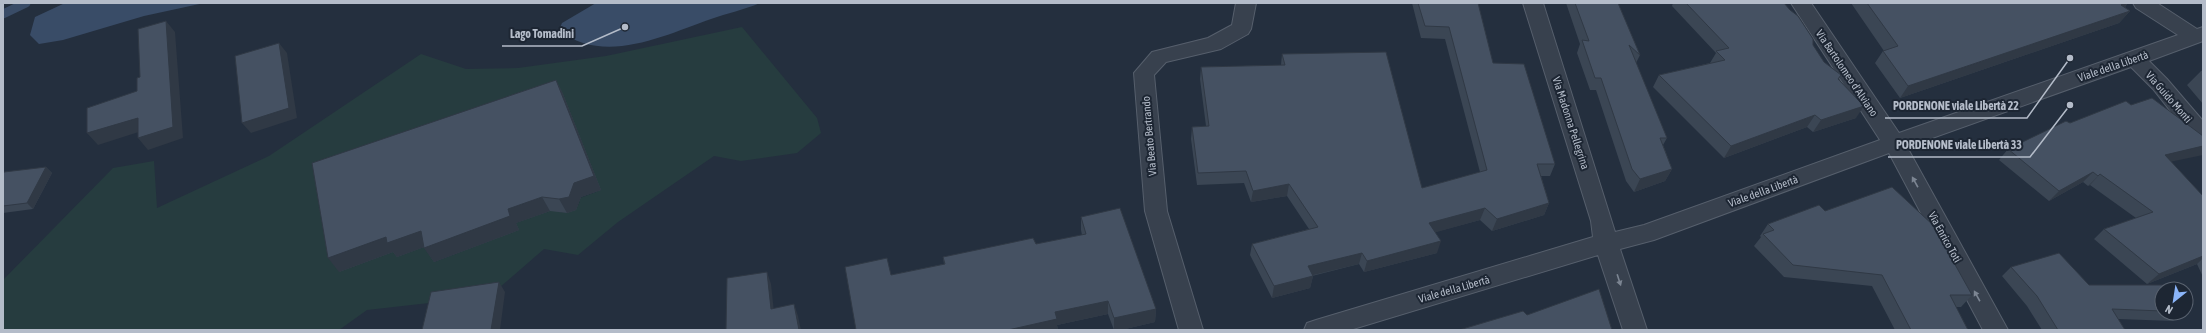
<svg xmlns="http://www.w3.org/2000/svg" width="2206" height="333" viewBox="0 0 2206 333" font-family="'Asap Condensed',sans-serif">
<rect width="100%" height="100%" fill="#242f3e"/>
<path fill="#263c3f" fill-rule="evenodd" d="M742,27L817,118L821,133L797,153L741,161L714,156L618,222L578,255L544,249L492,294L438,302L367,310L339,330H3V280L113,168L154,161L157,208L269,156L421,54L466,69L518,68L606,56ZM601,190L580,198C579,210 571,213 560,212L556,208L516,223L518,230L434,262L430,245L396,251Z"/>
<path fill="#394c67" d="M65,3H204L144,16L63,40L39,44L30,35L35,17Z
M596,3H760C744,10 727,13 711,19C665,35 604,66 559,30L562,23Z"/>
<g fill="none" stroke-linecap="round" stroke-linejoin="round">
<path stroke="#394c67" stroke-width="9" d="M3,14L26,3"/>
<defs>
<path id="street" d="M1236,3H1256L1251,29L1248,34L1221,49L1166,62L1154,75L1167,211L1203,330H1179L1145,211L1134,73L1152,52L1208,38L1232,25Z
M1523,3H1543L1615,232L1644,225L1880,140L1791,3H1811L1899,133L2178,35L2136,8L2133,3H2157L2197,29L2203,27V41L2149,61L2167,79L2203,121V144L2195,142L2153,89L2131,67L1907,147L2008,330H1983L1889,153L1654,240L1620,249L1647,330H1623L1598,255L1350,330H1304L1307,323L1316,320L1593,237L1591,221Z"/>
</defs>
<use href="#street" stroke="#565f6c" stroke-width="2"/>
<use href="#street" fill="#38414e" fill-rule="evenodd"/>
</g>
<path fill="#3b4654" d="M1412,3H1478L1493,63L1555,164L1550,176H1541L1549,203L1544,215L1492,231L1480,220L1435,232L1437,253L1364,272L1359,264L1312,276H1313L1310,288L1272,298L1250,255L1252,244L1309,229L1287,196L1251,202L1244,183L1197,185L1191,139L1192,127L1206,126L1200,79L1201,67L1281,65L1282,54L1422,188L1480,172L1445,39L1421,38Z
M1566,3H1618L1640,55L1636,63L1667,138L1663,145L1672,169L1665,181L1634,192L1626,181L1596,90H1590L1577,53L1580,44Z
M1673,3H1784L1824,62L1841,75L1839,79L1856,118L1813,132L1807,127L1724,158L1653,87L1659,75L1710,63L1716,53L1672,6Z
M1851,3H2128L2125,7L2130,11L2119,23L1900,98L1875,63L1883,51H1884Z
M2203,70V104L2187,85L2201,71Z
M556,80L563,94L601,190L581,197L576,210L567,213L550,211L516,223L519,230L434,262L424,247L397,257L393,252L339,272Z
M2131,105L2171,162L2203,196V277L2197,264L2147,284L2094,239L2104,229L2136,218L2090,185L2088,186L2083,182L2049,201L1999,160L2008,149L2070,123Z
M46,167L52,173L33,209L3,213V175Z
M1825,211L1972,295L1961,307H1956L1968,330H1895L1872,286L1784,277L1754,246L1761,237L1760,236L1768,224Z
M1081,217L1156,309L1155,322L1121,330H1114L1108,314L1057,325L1058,330H856L891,275L944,264L943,257L1036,244L1082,235L1081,230Z
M2011,267L2089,285L2162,289V313H2182L2173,321L2118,319L2125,330H2042L2027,306L2002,276Z"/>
<path fill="#303945" d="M2124,3H2128L2120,12L2121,5Z
M2130,11L2119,23L1900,98L1908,86Z
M166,21L175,32L183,138L148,150L138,138Z
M279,43L287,53L297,118L251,133L242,123Z
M556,80L563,94L601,190L581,197L576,210L567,213L559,199Z
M1864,106L1856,118L1813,132L1821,120Z
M1815,115L1807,127L1724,158L1731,146Z
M138,118L148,129L98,145L87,133Z
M2203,146V155L2155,165L2165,155Z
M46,167L52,173L33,209L27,203Z
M1672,169L1665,181L1634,192L1640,179Z
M2093,172L2083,182L2049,201L2059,191Z
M2100,174L2090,185L2088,186Z
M1289,184L1287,196L1251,202L1253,191Z
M542,197L550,211L516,223L519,230L434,262L424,248L508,209Z
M1549,203L1544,215L1492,231L1497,219Z
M1485,208L1480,220L1426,235L1429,223Z
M421,231L430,245L397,257L393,252L339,272L328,258L386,237Z
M1441,241L1437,253L1364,272L1367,261Z
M1362,253L1359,264L1305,277L1308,266Z
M2203,256V258L2197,264L2147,284L2159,274Z
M767,272L771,284L775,321L771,309Z
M1313,276L1310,288L1272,298L1274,286Z
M499,282L505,292L500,330H491Z
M1108,301V314L1057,325L1058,330H1008L1055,312Z
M794,304L798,316L801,330H799Z
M1156,309L1155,322L1121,330H1114V318Z"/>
<path fill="#455162" stroke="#303945" d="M1418,3H1478L1493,63L1524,64L1555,164H1537L1549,203L1497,219L1485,208L1429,223L1441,241L1367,261L1362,253L1308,266L1313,276L1274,286L1252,244L1318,227L1289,184L1253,191L1246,171L1198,173L1192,127L1209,126L1201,67L1285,65L1282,54L1386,52L1422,188L1487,170L1449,27L1425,26Z
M1575,3H1618L1640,55L1629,45L1667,138H1660L1672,169L1640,179L1632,169L1601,78H1595L1582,40L1589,41Z
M1686,3H1784L1790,10L1798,16L1813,39V45L1824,62L1841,75L1838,79L1864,106L1821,120L1815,115L1731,146L1659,75L1725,60L1716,51L1729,48Z
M1867,3H2124L2121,5L2130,11L1908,86L1883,51L1898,46Z
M166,21L173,127L138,138V118L87,133V108L137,91V78L140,77L138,29Z
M279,43L289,108L242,123L235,56Z
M556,80L594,176L574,183L569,197L559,199L542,197L508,209L510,216L424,248L421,231L387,243L386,237L328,258L312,163Z
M2152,98L2203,136V146L2165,155L2203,196V256L2159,274L2104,229L2153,212L2100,174L2098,176L2093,172L2059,191L2008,149L2066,121L2070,123L2126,101L2131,105Z
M46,167L27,203L3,206V175L4,172Z
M1892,187L1933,225L1972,295H1950L1968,330H1911L1882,275L1793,265L1763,234L1774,230L1768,224L1819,205L1825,211Z
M1120,208L1156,309L1114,318L1108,301L1055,312L1057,319L1008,330H856L845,267L887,258L891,275L945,264L943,257L1000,245L1033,238L1036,244L1086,234L1081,217Z
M2059,253L2089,285H2167L2170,289H2162V311L2112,309L2125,330H2058L2037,296L2011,267Z
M767,272L771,309L794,304L799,330H726L727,278Z
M499,282L491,330H422L431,292Z
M1599,289L1612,330H1459L1523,311L1527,315Z"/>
<defs><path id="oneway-solid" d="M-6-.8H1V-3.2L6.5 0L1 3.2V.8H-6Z"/></defs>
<g fill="#7c8592">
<use href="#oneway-solid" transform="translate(1915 182) rotate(-119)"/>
<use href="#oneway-solid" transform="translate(1619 280) rotate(72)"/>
<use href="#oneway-solid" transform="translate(1977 296) rotate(-119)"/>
</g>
<g text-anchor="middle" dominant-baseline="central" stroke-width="4" stroke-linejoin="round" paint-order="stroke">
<g font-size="11" fill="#b4bcc9" stroke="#1d2633">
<text transform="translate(2113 66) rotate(-19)">Viale della Libertà</text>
<text transform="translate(1847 73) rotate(56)">Via Bartolomeo d'Alviano</text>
<text transform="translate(2169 97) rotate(49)">Via Guido Monti</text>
<text transform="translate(1571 123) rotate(72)">Via Madonna Pellegrina</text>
<text transform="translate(1149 136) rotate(-95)">Via Beato Bertrando</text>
<text transform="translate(1763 191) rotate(-20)">Viale della Libertà</text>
<text transform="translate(1945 237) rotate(61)">Via Enrico Toti</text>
<text transform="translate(1454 289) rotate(-16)">Viale della Libertà</text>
</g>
</g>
<path fill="none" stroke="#b4bcc9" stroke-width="1.5" d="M625 27L582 46H502M2070 58L2027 118H1885M2070 105L2030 157H1888"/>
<g fill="#b4bcc9" stroke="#1d2633" stroke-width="1.5">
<circle cx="625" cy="27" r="4"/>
<circle cx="2070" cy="58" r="4"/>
<circle cx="2070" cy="105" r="4"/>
</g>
<g font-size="12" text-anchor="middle" font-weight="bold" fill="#b4bcc9" stroke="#1d2633" stroke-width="4" stroke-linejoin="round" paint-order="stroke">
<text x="542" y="38">Lago Tomadini</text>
<text x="1956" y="110">PORDENONE viale Libertà 22</text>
<text x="1959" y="149">PORDENONE viale Libertà 33</text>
</g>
<rect width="2206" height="333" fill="none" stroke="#b4bcc9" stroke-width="8"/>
<g transform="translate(2174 301) rotate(210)"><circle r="19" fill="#1d2633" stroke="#59626f"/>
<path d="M0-3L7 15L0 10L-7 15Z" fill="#8ab4f8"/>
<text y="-6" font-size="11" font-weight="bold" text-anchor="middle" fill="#b4bcc9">N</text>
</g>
</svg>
